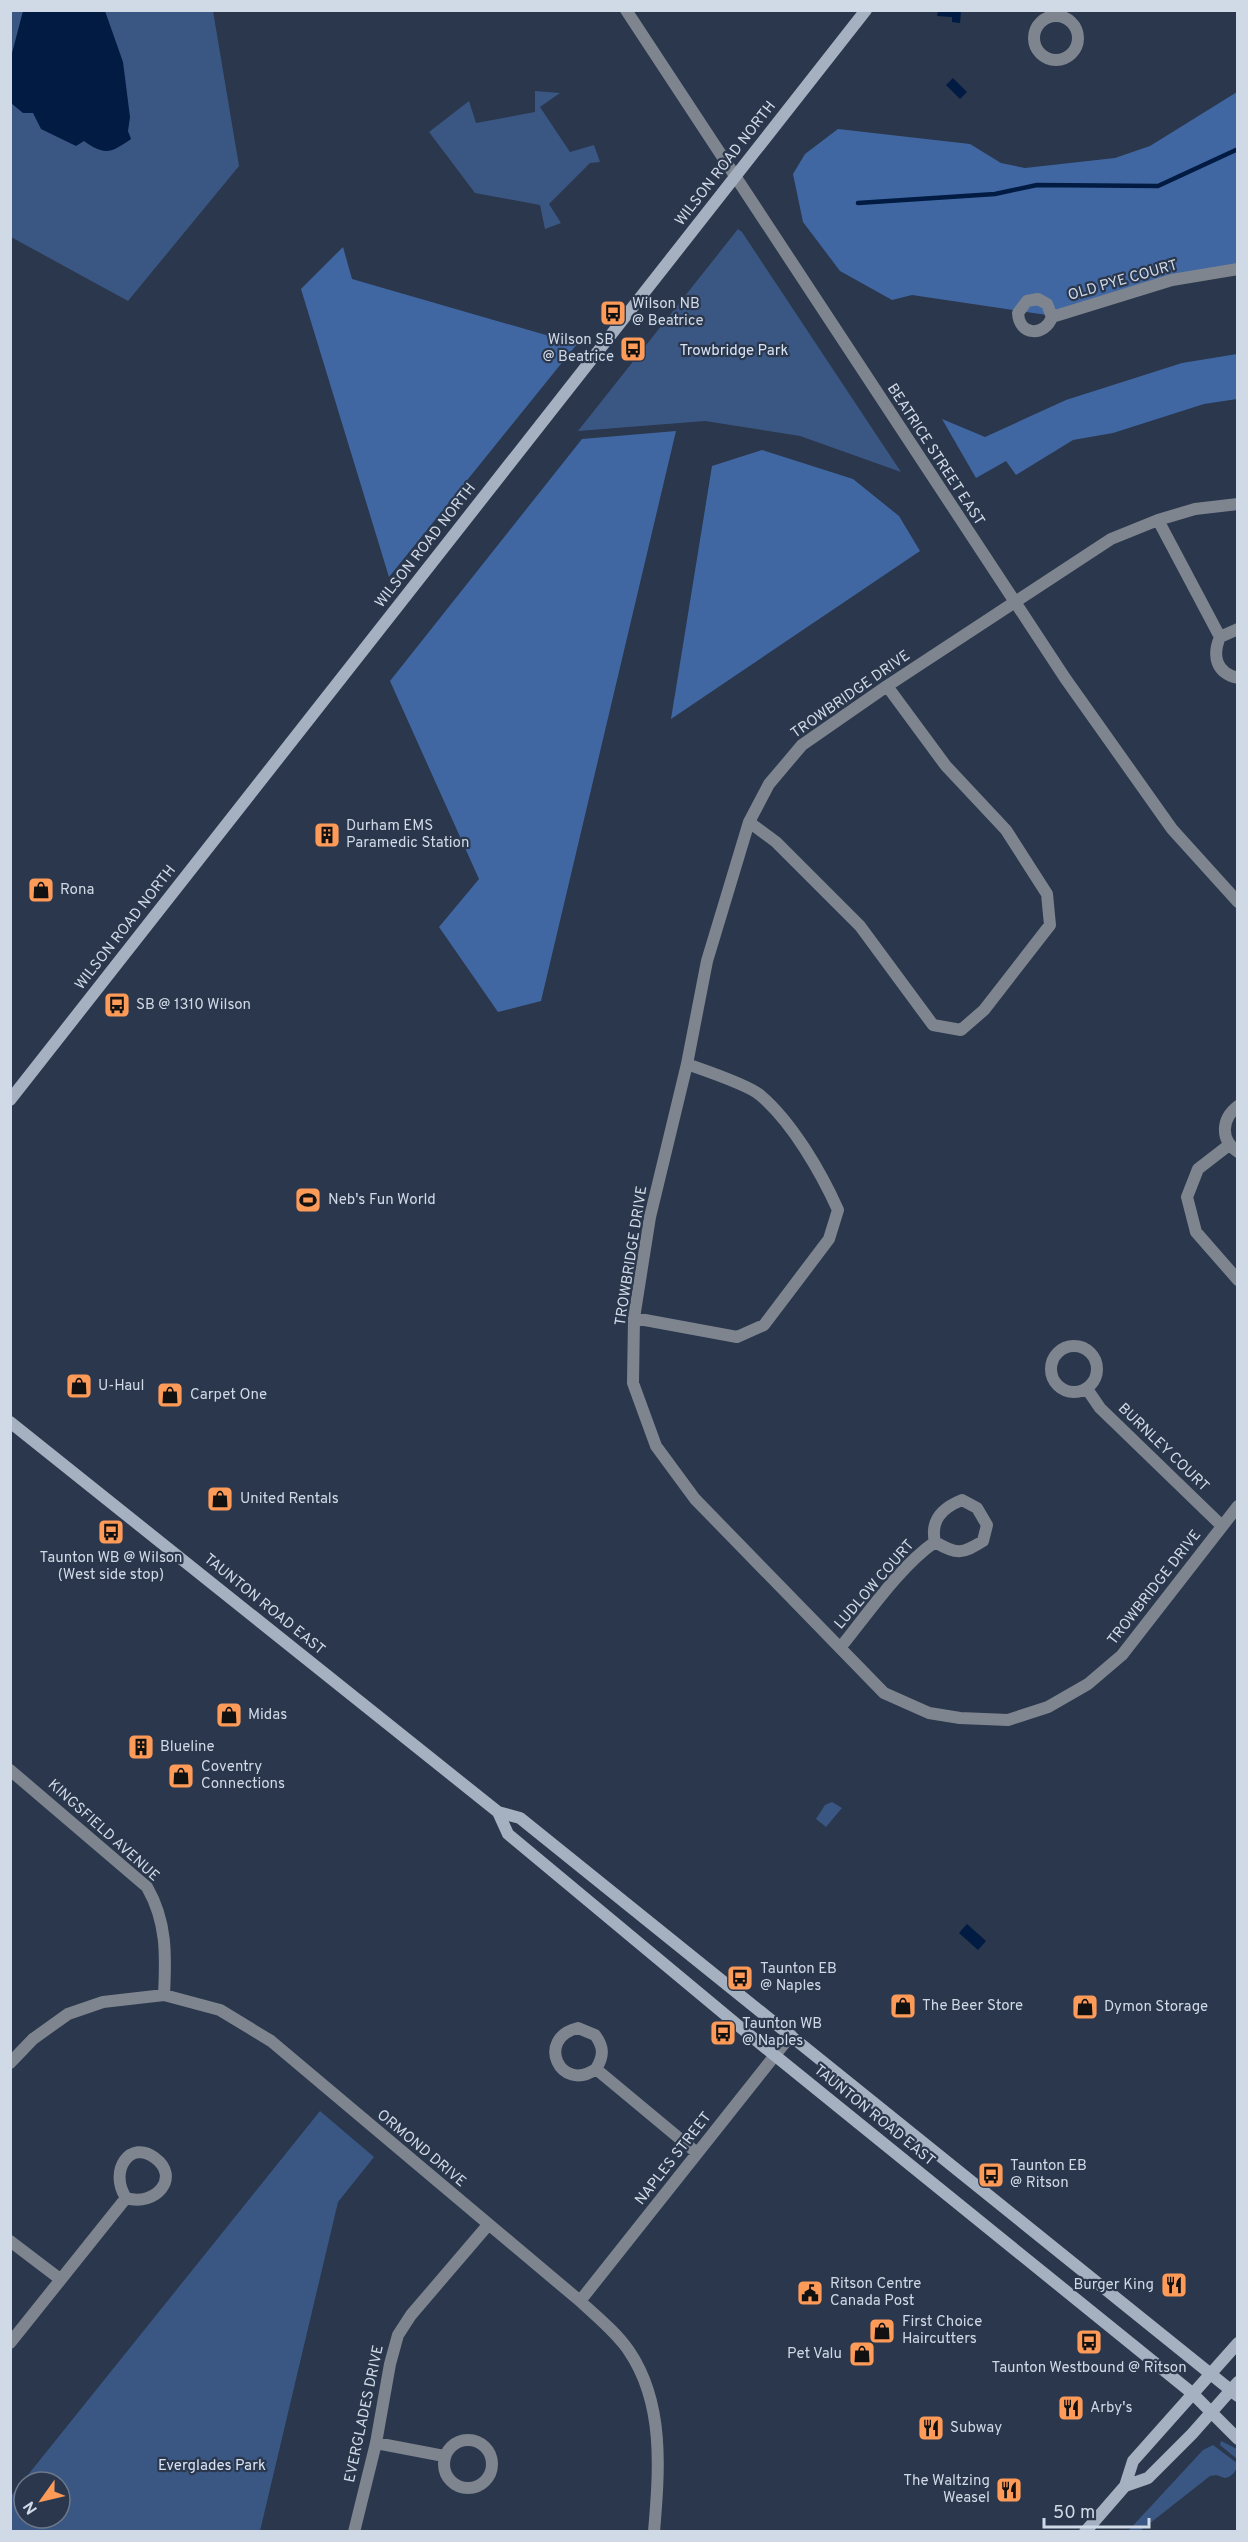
<svg xmlns="http://www.w3.org/2000/svg" width="1248" height="2542" viewBox="0 0 1248 2542" font-family="Overpass,sans-serif">
<rect width="100%" height="100%" fill="#2a374c"/>
<path fill="#3a5783" fill-rule="evenodd" d="M10,11H213L239,166L128,301L11,237Z
M535,91L560,93L540,107L570,152L594,145L600,162L590,163L549,204L561,223L545,229L540,205L475,193L429,132L469,101L476,123L535,112Z
M738,229L742,232L901,472L800,436L705,421L578,431Z
M832,1802L842,1808L826,1827L816,1819L825,1805Z
M320,2111L374,2157L338,2202L260,2531H11V2496ZM24,2482H60V2518H24Z
M1221,2441L1237,2449V2459L1220,2445Z
M1213,2445L1237,2463C1238,2469 1232,2478 1225,2478L1216,2475L1210,2476L1140,2531H1128L1203,2450Z"/>
<path fill="#4167a2" d="M1237,92V269L1054,316L912,295L892,300L840,271L803,222L793,174L805,154L838,129L970,144L1001,163L1025,168L1115,158L1150,146Z
M343,247L352,279L577,344L389,577L301,289Z
M1237,354V399L1204,404L1113,433L1073,440L1016,475L1006,461L976,478L942,419L985,437L1066,400L1182,363Z
M676,431L541,1001L498,1012L439,927L479,879L390,681L582,439Z
M762,450L853,479L899,516L920,551L671,719L712,466Z"/>
<path fill="#011b43" d="M23,11H105L123,62L130,117L128,131L131,139C111,153 105,156 84,141L76,146L41,129L33,113H23L11,103V57Z
M938,11H961L960,23L952,22V17L937,16Z
M953,78L967,92L960,99L946,85Z
M967,1924L986,1941L978,1950L959,1933Z"/>
<g fill="none" stroke-linecap="round" stroke-linejoin="round">
<path stroke="#011b43" stroke-width="4.5" d="M858,203L995,194L1037,185L1158,186L1238,149"/>
<path stroke="#7e858f" stroke-width="12" d="M1034 38a22 22 0 1 1 44 0a22 22 0 1 1-44 0Z
M1052,317L1047,304L1038,299L1027,301L1018,313C1019,336 1045,337 1052,317L1172,280L1238,269
M1238,504L1195,509L1158,520L1111,539L887,686L802,745L769,784L749,822L707,961L687,1064L650,1217L634,1318L633,1383L656,1446L695,1499L884,1693L929,1713L960,1718L1008,1720L1048,1707L1088,1684L1122,1655L1238,1506
M1158,520L1220,637
M1238,629L1220,637C1212,656 1216,673 1238,678
M749,822L776,842L860,926L933,1025L961,1030L984,1010L1050,925L1047,894L1006,830L946,766L887,686
M1238,1106C1221,1119 1220,1140 1238,1152
M1229,1145L1198,1169L1187,1197L1196,1232L1238,1280
M634,1318L737,1337L764,1325L829,1239L838,1210C821,1172 792,1122 760,1095C749,1085 704,1070 687,1064
M1051 1369a23 23 0 1 1 46 0a23 23 0 1 1-46 0Z
M1087,1389L1100,1408L1222,1526
M962,1500L977,1508L987,1525L983,1541C962,1554 957,1555 935,1542C930,1520 942,1508 962,1500Z
M840,1648C867,1615 900,1566 935,1542
M10,1770L147,1887C167,1922 166,1955 164,1995
M10,2063L33,2039L68,2014L103,2002L164,1995L220,2010L271,2041L580,2301C597,2317 616,2332 629,2351C665,2404 659,2471 654,2532
M596,2069C604,2056 604,2047 595,2035L578,2028C535,2038 560,2094 596,2069L697,2153
M10,2241L60,2279
M580,2301L791,2035
M10,2343L126,2198C156,2207 181,2177 155,2158C131,2139 108,2170 126,2198
M444 2464a24 24 0 1 1 48 0a24 24 0 1 1-48 0Z
M376,2443L444,2456
M354,2532L376,2443L390,2364L398,2335L411,2315L488,2225"/>
<path stroke="#7e858f" stroke-width="12" d="M626,10L1065,678L1172,829L1238,902"/>
<path stroke="#a5b0c1" stroke-width="12" d="M10,1100L866,10
M10,1422L498,1812L520,1818L1238,2396
M498,1812L508,1834L752,2037L1192,2393L1238,2439
M1125,2486L1148,2478L1192,2434L1238,2382
M1085,2532L1125,2486L1133,2461L1238,2343"/>
</g>
<defs>
<symbol id="bus-square" viewBox="-11 -11 22 22"><rect x="-9" y="-9" width="18" height="18" rx="4" fill="#fe9b59" stroke="#2a374c"/><path d="M-5-6H5V4H4V6H2V4H-2V6H-4V4H-5ZM-3.5-4V0h7V-4ZM-3.5 1.2v1.5H-2V1.2ZM2 1.2v1.5H3.5V1.2Z" fill="#111"/></symbol>
<symbol id="building-square" viewBox="-11 -11 22 22"><rect x="-9" y="-9" width="18" height="18" rx="4" fill="#fe9b59" stroke="#2a374c"/><path d="M-4-6H4V6H1V3H-1V6H-4ZM-2.5-4.3h1.7v1.8h-1.7ZM.8-4.3h1.7v1.8H.8ZM-2.5-1h1.7V.8h-1.7ZM.8-1h1.7V.8H.8Z" fill="#111"/></symbol>
<symbol id="shop-square" viewBox="-11 -11 22 22"><rect x="-9" y="-9" width="18" height="18" rx="4" fill="#fe9b59" stroke="#2a374c"/><path d="M-5-2.5h2.3a2.7 3.5 0 0 1 5.4 0H5L5.5 6h-11ZM-1.5-2.5h3a1.5 2.3 0 0 0-3 0Z" fill="#111"/></symbol>
<symbol id="stadium-square" viewBox="-11 -11 22 22"><rect x="-9" y="-9" width="18" height="18" rx="4" fill="#fe9b59" stroke="#2a374c"/><path d="M0-5a6.5 5 0 1 0 0 10a6.5 5 0 1 0 0-10ZM-3.5-1.8h7v3.6h-7Z" fill="#111"/></symbol>
<symbol id="restaurant-square" viewBox="-11 -11 22 22"><rect x="-9" y="-9" width="18" height="18" rx="4" fill="#fe9b59" stroke="#2a374c"/><path d="M-5-6h1v4h1v-4h1v4h1v-4h1v5L-1.5 .5V6h-2V.5L-5-1ZM5-6V6H3V1.5H1.5Q1.5-4 5-6Z" fill="#111"/></symbol>
<symbol id="civic-square" viewBox="-11 -11 22 22"><rect x="-9" y="-9" width="18" height="18" rx="4" fill="#fe9b59" stroke="#2a374c"/><path d="M-.6-6.5H3V-4.5H.6V-3L4-1V1h2V6H-6V1h2V-1L-.6-3ZM-1.2 2.5V6h2.4V2.5Z" fill="#111"/></symbol>
</defs>
<g fill-rule="evenodd">
<use href="#bus-square" x="598" y="298" width="30" height="30"/>
<use href="#bus-square" x="618" y="334" width="30" height="30"/>
<use href="#building-square" x="312" y="820" width="30" height="30"/>
<use href="#shop-square" x="26" y="875" width="30" height="30"/>
<use href="#bus-square" x="102" y="990" width="30" height="30"/>
<use href="#stadium-square" x="293" y="1185" width="30" height="30"/>
<use href="#shop-square" x="64" y="1371" width="30" height="30"/>
<use href="#shop-square" x="155" y="1380" width="30" height="30"/>
<use href="#shop-square" x="205" y="1484" width="30" height="30"/>
<use href="#bus-square" x="96" y="1517" width="30" height="30"/>
<use href="#shop-square" x="214" y="1700" width="30" height="30"/>
<use href="#building-square" x="126" y="1732" width="30" height="30"/>
<use href="#shop-square" x="166" y="1761" width="30" height="30"/>
<use href="#bus-square" x="725" y="1963" width="30" height="30"/>
<use href="#shop-square" x="888" y="1991" width="30" height="30"/>
<use href="#shop-square" x="1070" y="1992" width="30" height="30"/>
<use href="#bus-square" x="708" y="2018" width="30" height="30"/>
<use href="#bus-square" x="976" y="2160" width="30" height="30"/>
<use href="#restaurant-square" x="1159" y="2270" width="30" height="30"/>
<use href="#civic-square" x="795" y="2278" width="30" height="30"/>
<use href="#shop-square" x="867" y="2316" width="30" height="30"/>
<use href="#bus-square" x="1074" y="2327" width="30" height="30"/>
<use href="#shop-square" x="847" y="2339" width="30" height="30"/>
<use href="#restaurant-square" x="1056" y="2393" width="30" height="30"/>
<use href="#restaurant-square" x="916" y="2413" width="30" height="30"/>
<use href="#restaurant-square" x="994" y="2475" width="30" height="30"/>
</g>
<g text-anchor="middle" dominant-baseline="central" stroke-width="4.5" stroke-linejoin="round" paint-order="stroke">
<g font-size="15" fill="#d0d9e6" stroke="#2a374c">
<text transform="translate(726 164) rotate(-52)">WILSON ROAD NORTH</text>
<text transform="translate(1123 281) rotate(-16)">OLD PYE COURT</text>
<text transform="translate(935 455) rotate(57)">BEATRICE STREET EAST</text>
<text transform="translate(426 546) rotate(-52)">WILSON ROAD NORTH</text>
<text transform="translate(851 695) rotate(-35)">TROWBRIDGE DRIVE</text>
<text transform="translate(126 928) rotate(-52)">WILSON ROAD NORTH</text>
<text transform="translate(632 1256) rotate(-81)">TROWBRIDGE DRIVE</text>
<text transform="translate(1163 1448) rotate(44)">BURNLEY COURT</text>
<text transform="translate(875 1585) rotate(-49)">LUDLOW COURT</text>
<text transform="translate(1155 1588) rotate(-52)">TROWBRIDGE DRIVE</text>
<text transform="translate(264 1605) rotate(39)">TAUNTON ROAD EAST</text>
<text transform="translate(103 1831) rotate(42)">KINGSFIELD AVENUE</text>
<text transform="translate(874 2116) rotate(39)">TAUNTON ROAD EAST</text>
<text transform="translate(421 2149) rotate(40)">ORMOND DRIVE</text>
<text transform="translate(674 2159) rotate(-52)">NAPLES STREET</text>
<text transform="translate(365 2414) rotate(-78)">EVERGLADES DRIVE</text>
</g>
<g font-size="15" fill="#d0d9e6" stroke="#2a374c" text-anchor="start">
<text x="632" y="304">Wilson NB<tspan x="632" dy="17">@ Beatrice</tspan></text>
<text x="614" y="340" text-anchor="end">Wilson SB<tspan x="614" dy="17">@ Beatrice</tspan></text>
<text x="346" y="826">Durham EMS<tspan x="346" dy="17">Paramedic Station</tspan></text>
<text x="60" y="890">Rona</text>
<text x="136" y="1005">SB @ 1310 Wilson</text>
<text x="328" y="1200">Neb's Fun World</text>
<text x="98" y="1386">U-Haul</text>
<text x="190" y="1395">Carpet One</text>
<text x="240" y="1499">United Rentals</text>
<text x="111" y="1558" text-anchor="middle">Taunton WB @ Wilson<tspan x="111" dy="17">(West side stop)</tspan></text>
<text x="248" y="1715">Midas</text>
<text x="160" y="1747">Blueline</text>
<text x="201" y="1767">Coventry<tspan x="201" dy="17">Connections</tspan></text>
<text x="760" y="1969">Taunton EB<tspan x="760" dy="17">@ Naples</tspan></text>
<text x="922" y="2006">The Beer Store</text>
<text x="1104" y="2007">Dymon Storage</text>
<text x="742" y="2024">Taunton WB<tspan x="742" dy="17">@ Naples</tspan></text>
<text x="1010" y="2166">Taunton EB<tspan x="1010" dy="17">@ Ritson</tspan></text>
<text x="830" y="2284">Ritson Centre<tspan x="830" dy="17">Canada Post</tspan></text>
<text x="1154" y="2285" text-anchor="end">Burger King</text>
<text x="902" y="2322">First Choice<tspan x="902" dy="17">Haircutters</tspan></text>
<text x="842" y="2354" text-anchor="end">Pet Valu</text>
<text x="1089" y="2368" text-anchor="middle">Taunton Westbound @ Ritson</text>
<text x="1090" y="2408">Arby's</text>
<text x="950" y="2428">Subway</text>
<text x="990" y="2481" text-anchor="end">The Waltzing<tspan x="990" dy="17">Weasel</tspan></text>
</g>
<g font-size="15" fill="#d8e4f5" stroke="#2a374c">
<text x="734" y="351">Trowbridge Park</text>
<text x="212" y="2466">Everglades Park</text>
</g>
</g>
<rect width="1248" height="2542" fill="none" stroke="#d0d9e6" stroke-width="24"/>
<g transform="translate(42 2500) rotate(236)"><circle r="28" fill="#2a374c" stroke="#6c788a" stroke-width="1.5"/>
<path d="M0-4.5L10 22L0 15L-10 22Z" fill="#fe9b59"/>
<text y="-9" font-size="16" font-weight="bold" text-anchor="middle" fill="#d0d9e6">N</text>
</g>
<path d="M1044 2518v9h105v-9" fill="none" stroke="#d0d9e6" stroke-width="3"/>
<text x="1053" y="2518" font-size="18" fill="#d0d9e6" stroke="#2a374c" stroke-width="4.5" paint-order="stroke">50 m</text>
</svg>
